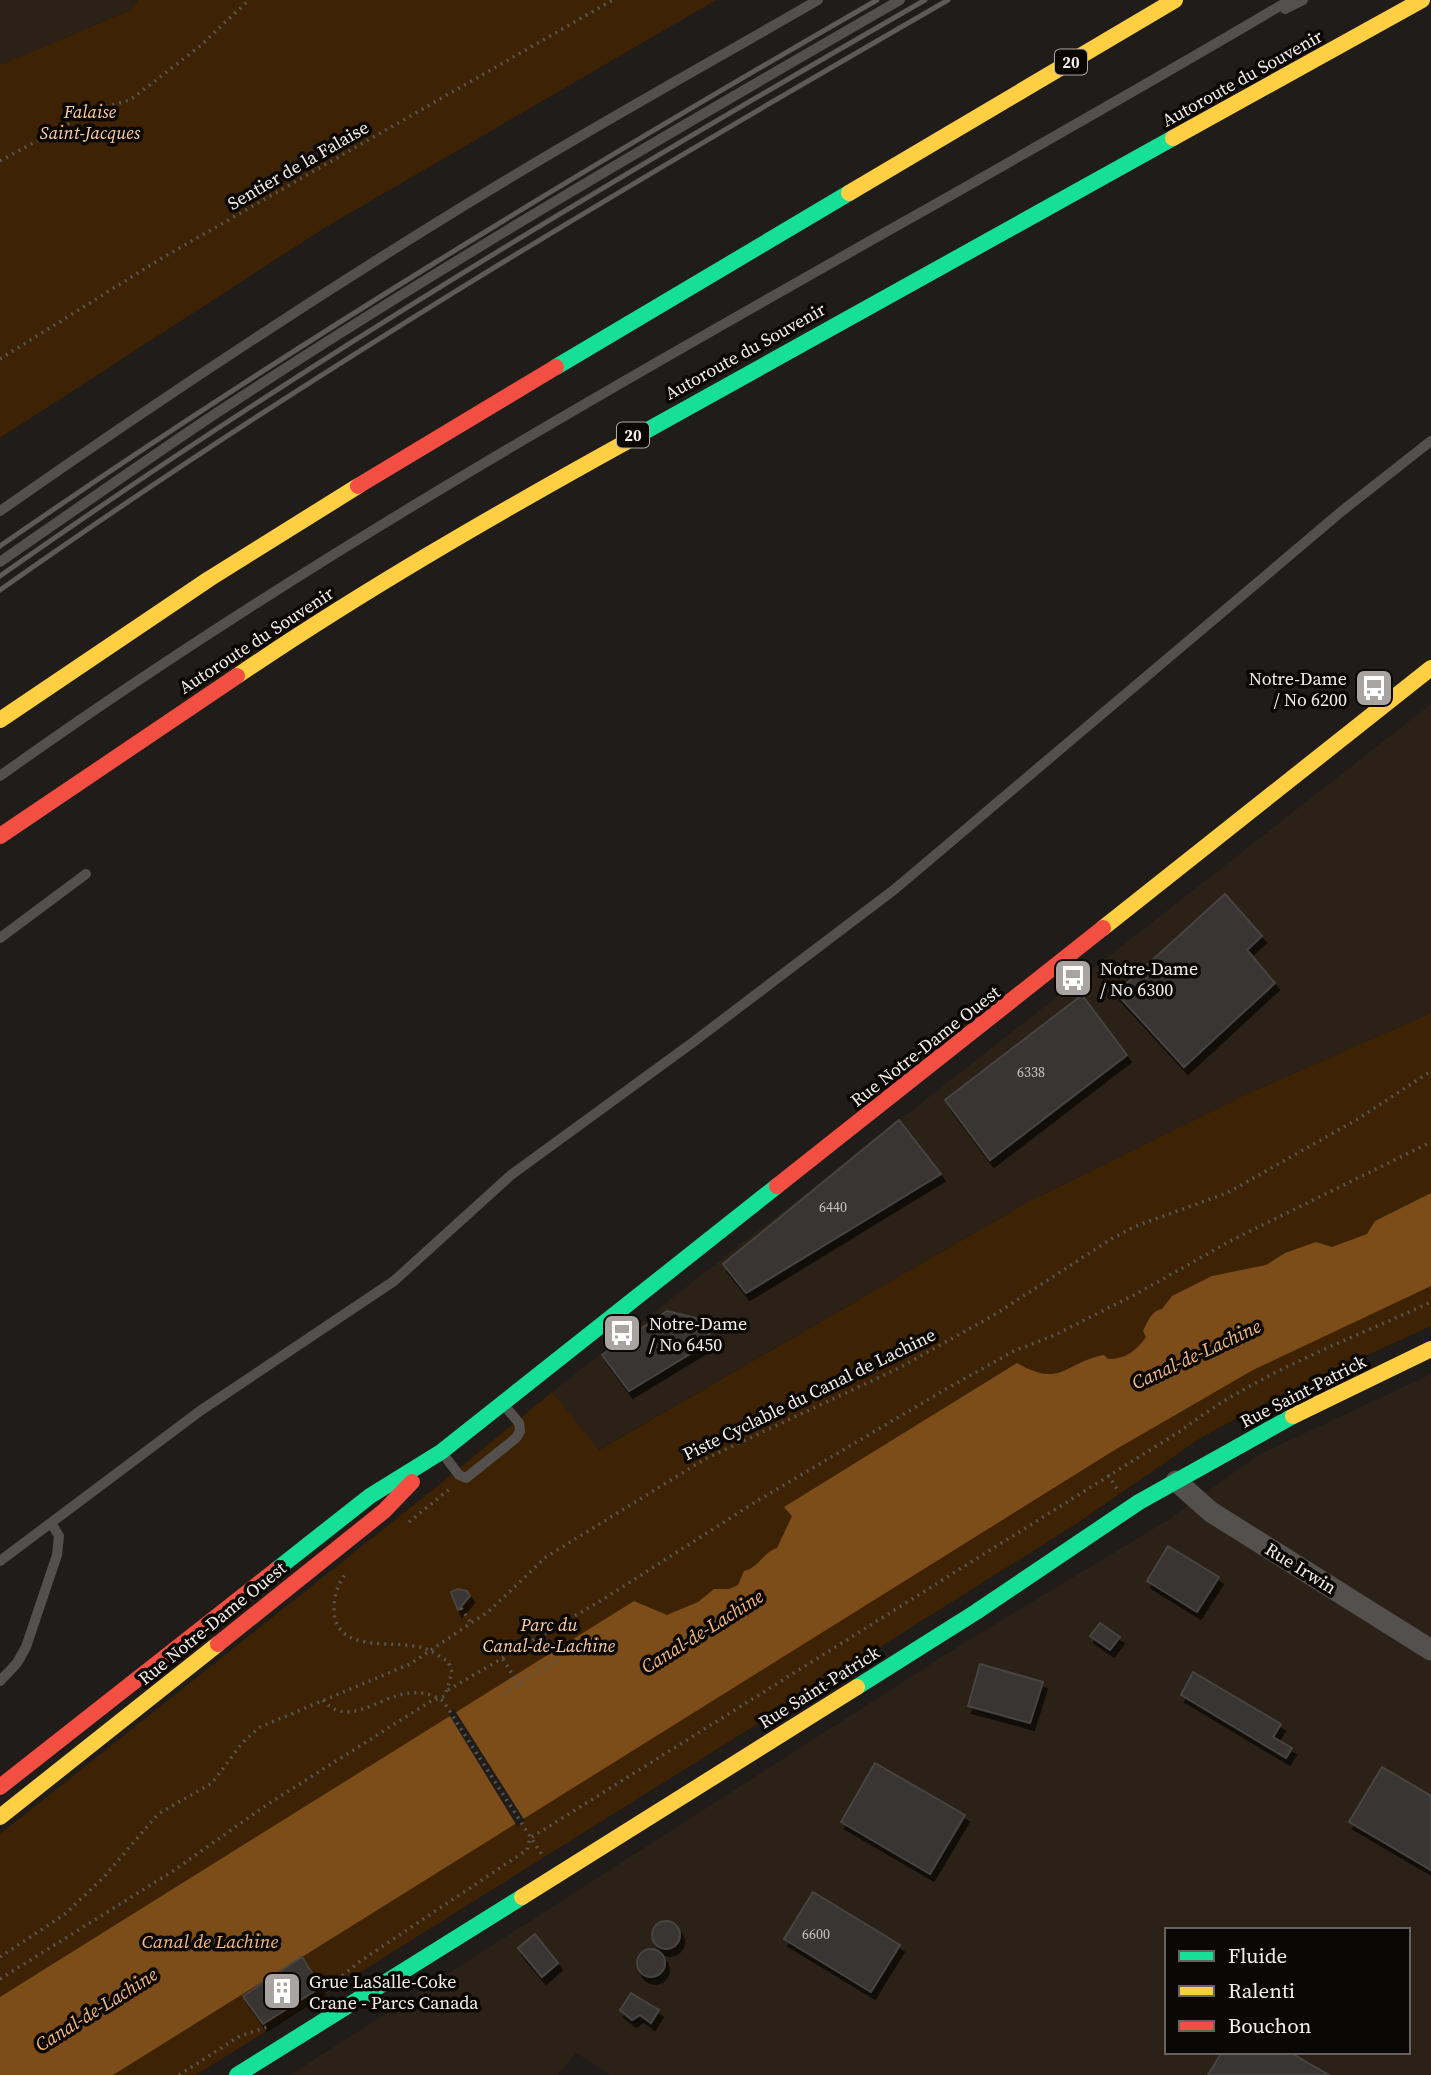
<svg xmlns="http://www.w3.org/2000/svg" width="1431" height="2075" viewBox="0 0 1431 2075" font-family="'Source Serif 4',serif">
<defs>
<filter id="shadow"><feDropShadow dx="4" dy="7" stdDeviation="0" flood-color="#0009"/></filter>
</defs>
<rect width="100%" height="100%" fill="#201c19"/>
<path fill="#2b2117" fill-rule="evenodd" d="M0,0H138L131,10L0,65Z
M1431,704V1013L1247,1094L1026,1203L598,1450L552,1392Z
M1431,1374V2075H611L576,2053L558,2075H290L959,1646L1168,1520L1258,1455ZM1167,1930H1408V2052H1167Z"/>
<path fill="#3d2203" d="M138,0H716L326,227L0,438V65L131,10Z
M1431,1013V1326L1278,1396L1202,1437L1079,1522L893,1639L196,2075H0V1834L445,1480L552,1392L599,1450L1026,1203L1247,1094Z"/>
<path fill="#7c4d19" d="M1431,1193V1286L1253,1370L1113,1451L113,2075H0V1997L634,1601L667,1615L698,1602L714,1589H729L738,1585L744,1571C759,1568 762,1553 777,1548L792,1516L784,1507L1017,1363C1062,1389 1065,1362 1104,1355L1108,1359C1126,1359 1136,1351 1146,1337L1143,1331C1148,1321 1151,1311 1162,1309L1172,1296L1212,1276L1266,1265L1285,1253L1316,1242L1332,1247L1367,1234L1375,1221Z"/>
<path fill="#201c19" d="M454,1709L525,1821L517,1826L448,1713Z"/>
<path fill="#383432" stroke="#474442" stroke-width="2" filter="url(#shadow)" d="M1225,894L1262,936L1247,950L1275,983L1184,1067L1116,993Z
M1082,995L1127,1055L990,1160L945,1100Z
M899,1120L941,1174L746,1293L723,1264Z
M667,1311L699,1319L713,1340L629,1391L602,1355Z
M1168,1546L1219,1577L1197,1612L1147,1581Z
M458,1589L467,1591L470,1596L458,1610L451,1592Z
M1100,1623L1120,1637L1110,1650L1090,1636Z
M980,1664L1043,1682L1030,1723L968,1706Z
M1193,1672L1281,1724L1273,1737L1292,1748L1286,1758L1181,1695Z
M875,1763L965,1815L930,1874L841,1822Z
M1382,1767L1431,1796V1870L1349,1822Z
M813,1892L900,1945L871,1992L784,1939Z
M652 1935a14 14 0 1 1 28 0a14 14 0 1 1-28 0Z
M535,1934L558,1963L542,1977L518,1948Z
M637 1963a14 14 0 1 1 28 0a14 14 0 1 1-28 0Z
M302,1957L321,1987L263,2024L243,1996Z
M631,1993L659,2010L651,2023L640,2015L632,2020L620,2010Z
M1222,2052H1289L1329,2075H1208Z"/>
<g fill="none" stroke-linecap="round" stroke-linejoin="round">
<path stroke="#575452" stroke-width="3.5" stroke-dasharray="2 5" stroke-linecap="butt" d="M0,161L94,110L130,100L199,47L249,0
M0,359L162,258L613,0
M1108,1475L1117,1489
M409,1522L452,1487
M461,1608L471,1623
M503,1659L518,1684
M448,1690L602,1600L757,1501L946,1389L1014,1351L1055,1335L1138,1293L1232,1240L1431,1142
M503,1694L559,1659
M323,1700C357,1738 395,1670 443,1701L544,1858
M0,1957L65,1914L103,1878L158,1814L212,1783L243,1742L260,1727L410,1664L489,1611L546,1557L705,1459L899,1368L994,1315L1111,1239L1136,1226L1227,1193L1358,1119L1431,1071
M0,1979L173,1871L268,1804L431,1701L445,1696L452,1672L448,1661C440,1657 432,1651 424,1648C395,1639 334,1655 334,1609C334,1595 338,1584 346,1573
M326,1989L359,1962L527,1850L530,1838L540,1832L1182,1430C1256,1373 1347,1341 1431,1302
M179,2075L240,2036L267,2027"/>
<path stroke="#53504e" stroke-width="10" d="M1285,9L1303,0
M0,511C153,404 310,300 470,202C584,132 702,67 818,0
M0,562C72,512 143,462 215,414C438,267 669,133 900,0
M0,776C409,483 858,256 1290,0
M0,938L86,874
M443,1454L459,1475L466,1478L516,1438L520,1431L519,1423L504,1405
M0,1561L200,1411L394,1281L511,1175L692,1043L895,889L1342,511L1431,441
M0,1681L17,1663L26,1647L57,1555L59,1536L51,1523"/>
<path stroke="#53504e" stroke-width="21" d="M1176,1481L1211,1512L1431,1650"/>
<path stroke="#16e098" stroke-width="16" d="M556,367L849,193
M626,442L1173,138
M276,1570L370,1496L441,1452L777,1186
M857,1687L976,1612L1139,1502L1293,1416
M237,2075L522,1897"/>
<path stroke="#ffcf43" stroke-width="16" d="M1173,138L1422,0
M849,193L1175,0
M237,676C362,591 494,515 626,442
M0,720L209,579L358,486
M1103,928L1431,668
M1293,1416L1431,1349
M0,1817L218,1644
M522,1897L857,1687"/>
<path stroke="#f24e42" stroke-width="16" d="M358,486L556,367
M0,836L237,676
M777,1186L1103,928
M218,1644L384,1511L412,1482
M0,1787L276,1570"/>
<path stroke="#5d5a58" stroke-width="5" d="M0,546C284,350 578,172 877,0
M0,576C298,366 610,181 925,0
M0,590C305,375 625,186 948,0"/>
</g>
<defs>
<symbol id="bus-square" viewBox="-11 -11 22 22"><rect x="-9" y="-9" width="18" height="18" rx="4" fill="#a9a4a1" stroke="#0a0705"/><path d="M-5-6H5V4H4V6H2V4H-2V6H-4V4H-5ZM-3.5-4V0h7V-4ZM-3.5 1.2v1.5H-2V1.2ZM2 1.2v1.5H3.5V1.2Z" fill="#fff"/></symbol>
<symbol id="building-square" viewBox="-11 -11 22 22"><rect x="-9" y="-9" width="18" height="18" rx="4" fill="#a9a4a1" stroke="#0a0705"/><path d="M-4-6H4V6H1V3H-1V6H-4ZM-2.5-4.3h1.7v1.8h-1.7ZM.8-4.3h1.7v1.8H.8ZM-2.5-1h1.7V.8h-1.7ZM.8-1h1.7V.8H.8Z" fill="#fff"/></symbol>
</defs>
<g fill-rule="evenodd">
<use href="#bus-square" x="1352" y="666" width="44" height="44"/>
<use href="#bus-square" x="1051" y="956" width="44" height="44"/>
<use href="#bus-square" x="600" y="1311" width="44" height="44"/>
<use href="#building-square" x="260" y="1969" width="44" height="44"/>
</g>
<g text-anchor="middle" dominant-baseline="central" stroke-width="7" stroke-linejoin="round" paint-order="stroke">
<g font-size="14" fill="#c4c0bc">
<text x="1031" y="1072">6338</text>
<text x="833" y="1207">6440</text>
<text x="816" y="1934">6600</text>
</g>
<g fill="#0a0705" stroke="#ada9a5" stroke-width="2">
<rect x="1055" y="49.5" width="32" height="25" rx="5"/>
<rect x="617" y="422.5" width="32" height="25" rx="5"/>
</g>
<g font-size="16" font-weight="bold" fill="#f3eeea">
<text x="1071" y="62">20</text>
<text x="633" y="435">20</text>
</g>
<g font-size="18" fill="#f3eeea" stroke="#0a0705">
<text transform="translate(1242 78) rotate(-29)">Autoroute du Souvenir</text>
<text transform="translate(298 165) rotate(-30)">Sentier de la Falaise</text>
<text transform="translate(745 351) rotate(-29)">Autoroute du Souvenir</text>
<text transform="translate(256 640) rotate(-33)">Autoroute du Souvenir</text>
<text transform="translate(925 1046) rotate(-38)">Rue Notre-Dame Ouest</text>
<text transform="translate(1303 1391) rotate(-27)">Rue Saint-Patrick</text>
<text transform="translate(809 1394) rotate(-26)">Piste Cyclable du Canal de Lachine</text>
<text transform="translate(1301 1568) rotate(32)">Rue Irwin</text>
<text transform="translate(212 1623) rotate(-39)">Rue Notre-Dame Ouest</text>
<text transform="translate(819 1687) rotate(-32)">Rue Saint-Patrick</text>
</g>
<g font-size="18" font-style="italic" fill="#fdcfa4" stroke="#0a0705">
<text x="90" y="111">Falaise<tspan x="90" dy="21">Saint-Jacques</tspan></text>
<text x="549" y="1624">Parc du<tspan x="549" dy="21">Canal-de-Lachine</tspan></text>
</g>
<g font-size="18" fill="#f3eeea" stroke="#0a0705" text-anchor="start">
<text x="1347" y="678" text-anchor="end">Notre-Dame<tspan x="1347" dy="21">/ No 6200</tspan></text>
<text x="1100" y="968">Notre-Dame<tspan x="1100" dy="21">/ No 6300</tspan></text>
<text x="649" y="1323">Notre-Dame<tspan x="649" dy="21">/ No 6450</tspan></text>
<text x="309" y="1981">Grue LaSalle-Coke<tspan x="309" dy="21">Crane - Parcs Canada</tspan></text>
</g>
<g font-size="19" font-style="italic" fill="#f6b980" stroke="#0a0705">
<text transform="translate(1196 1354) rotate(-25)">Canal-de-Lachine</text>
<text transform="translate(702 1631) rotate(-32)">Canal-de-Lachine</text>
<text x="210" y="1941">Canal de Lachine</text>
<text transform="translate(96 2009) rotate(-32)">Canal-de-Lachine</text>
</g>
</g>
<rect x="1165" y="1928" width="245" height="126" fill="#0a0705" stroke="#676361" stroke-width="2"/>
<rect x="1179" y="1951" width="35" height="10" fill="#16e098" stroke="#676361" stroke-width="2"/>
<text x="1228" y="1963" font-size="21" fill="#f3eeea">Fluide</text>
<rect x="1179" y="1986" width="35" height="10" fill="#ffcf43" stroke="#676361" stroke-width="2"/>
<text x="1228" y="1998" font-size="21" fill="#f3eeea">Ralenti</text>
<rect x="1179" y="2021" width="35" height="10" fill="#f24e42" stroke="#676361" stroke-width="2"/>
<text x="1228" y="2033" font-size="21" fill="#f3eeea">Bouchon</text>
</svg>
